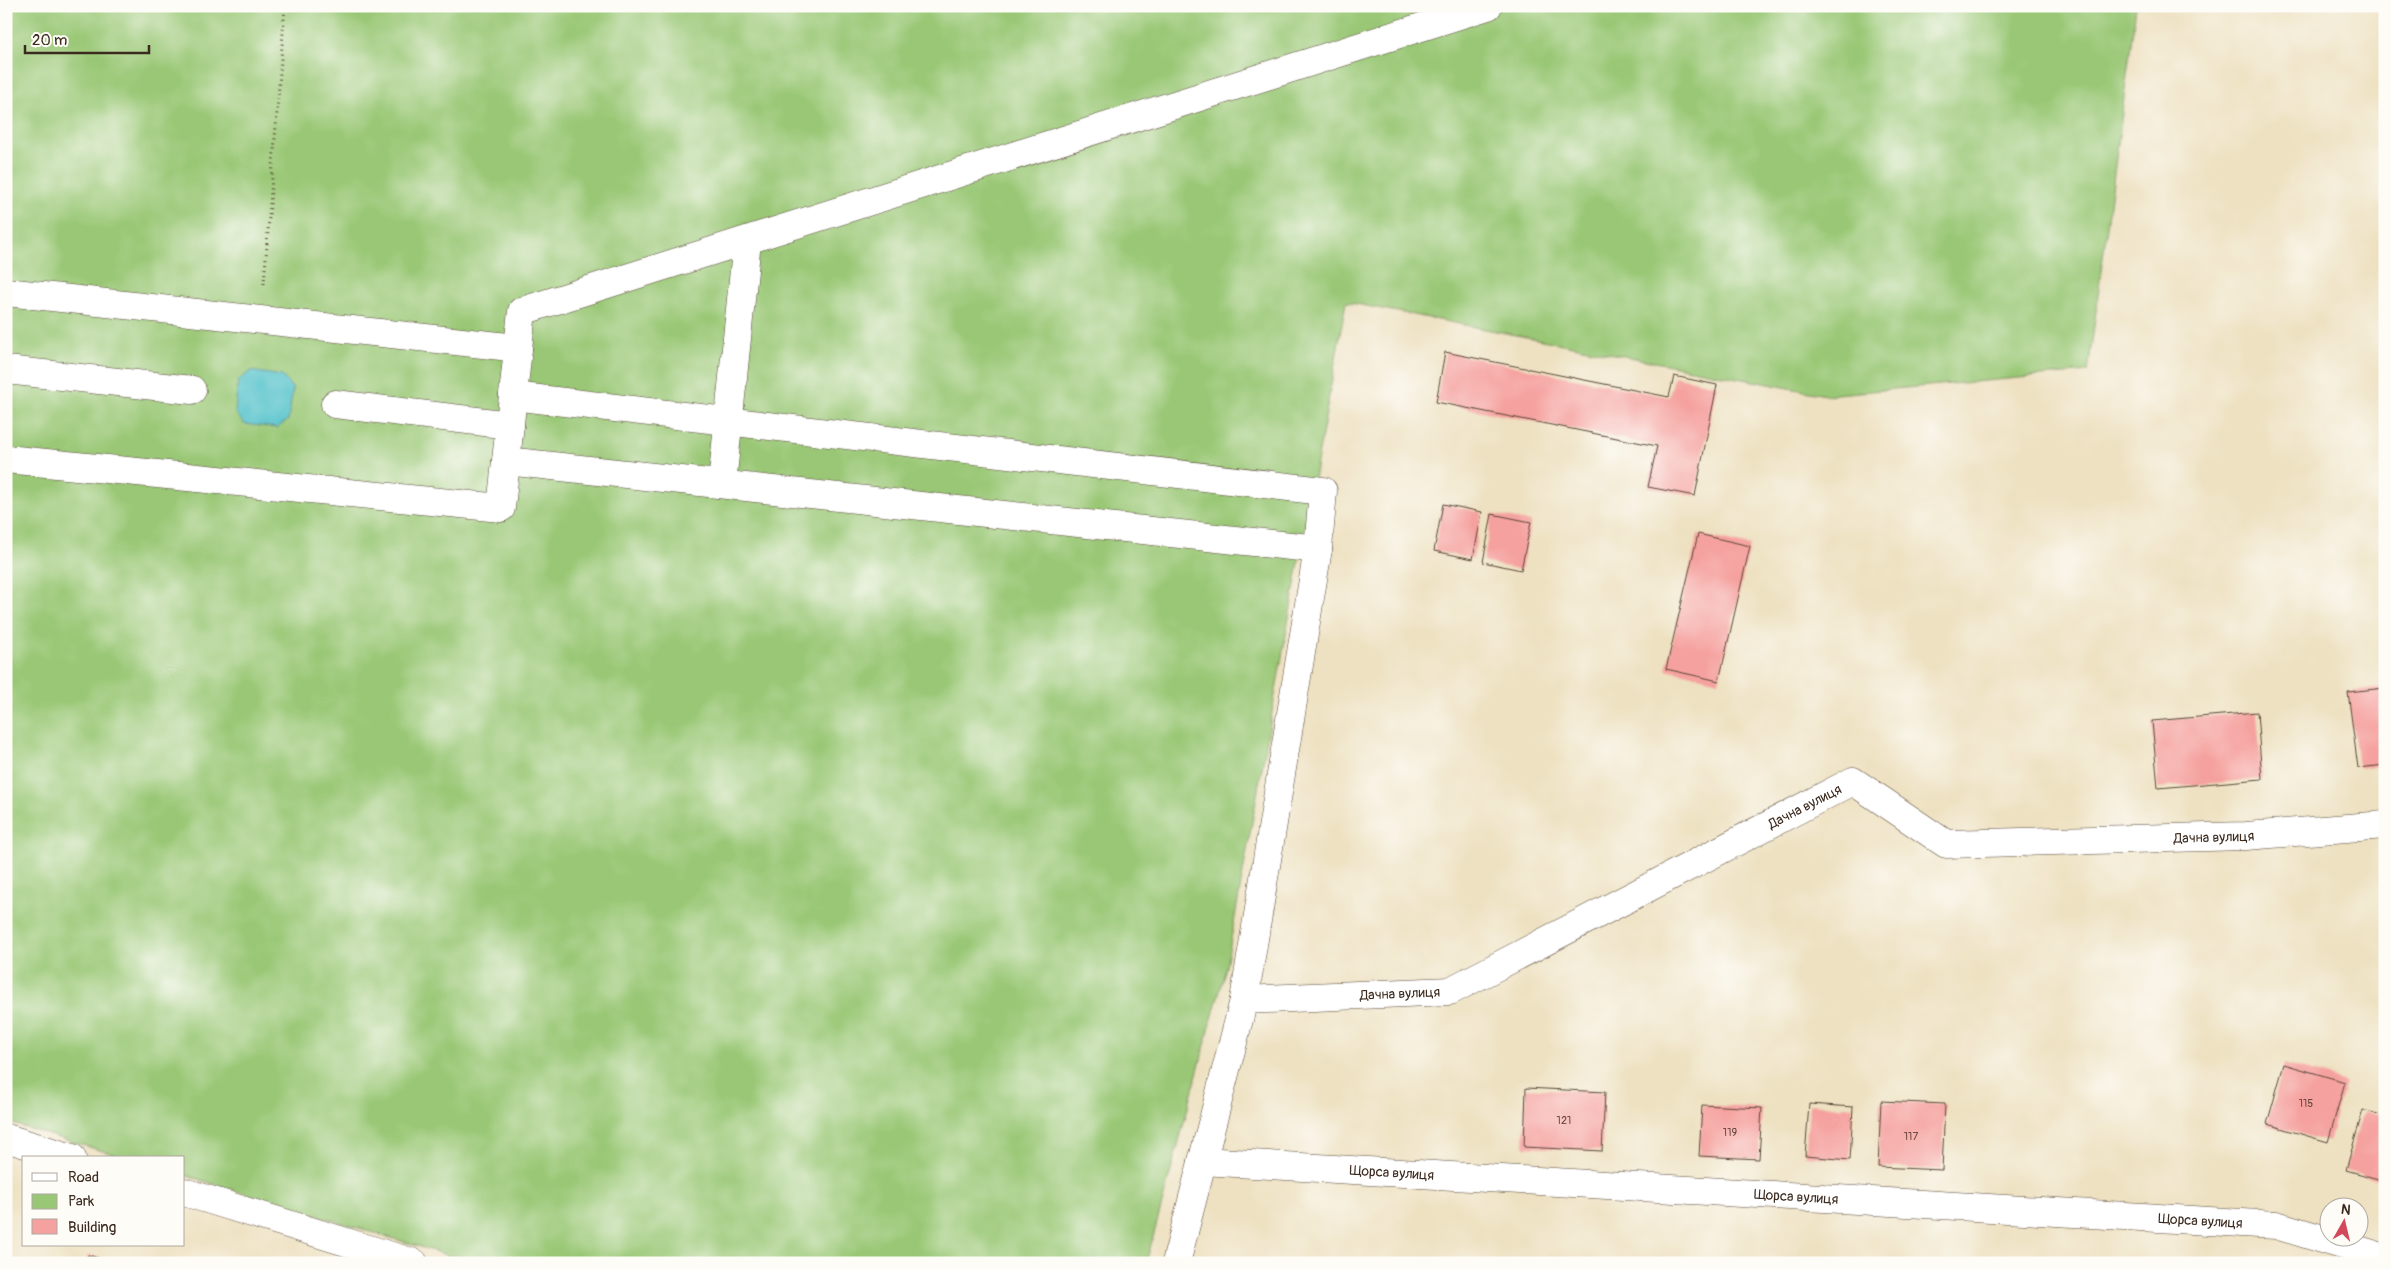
<svg xmlns="http://www.w3.org/2000/svg" width="2391" height="1269" viewBox="0 0 2391 1269" font-family="Pangolin,sans-serif">
<rect width="100%" height="100%" fill="#fdfcf7"/>
<filter id="ink" filterUnits="userSpaceOnUse"><feTurbulence type="fractalNoise" baseFrequency=".02" numOctaves="2"/><feDisplacementMap in="SourceGraphic" scale="10" xChannelSelector="R" yChannelSelector="G"/><feConvolveMatrix kernelMatrix="1 2 1 2 8 2 1 2 1" color-interpolation-filters="sRGB"/></filter>
<filter id="wash" filterUnits="userSpaceOnUse"><feTurbulence type="fractalNoise" baseFrequency=".0096" numOctaves="4" result="noise"/><feDisplacementMap in="SourceGraphic" scale="20" xChannelSelector="R" yChannelSelector="G"/><feGaussianBlur stdDeviation="1.12" result="paint"/><feColorMatrix in="noise" values="0 0 0 0 0 0 0 0 0 0 0 0 0 0 0 0 0 1.4 0 .05"/><feComposite in="paint" operator="in"/></filter>
<g filter="url(#wash)">
<rect width="100%" height="100%" fill="#eee1c1"/>
<path fill="#99c775" stroke="#6a784a" d="M6,6H2136L2088,372L1825,395L1346,302L1226,967L1146,1263H473L184,1175V1158H126L6,1122Z"/>
<path fill="#55c3cc" stroke="#487675" d="M251,371L282,376L293,389L288,420L277,428L244,424L235,412L238,381Z"/>
<g id="blocks">
<path fill="#f5a19f" d="M1445,352L1669,397L1674,376L1717,385L1695,496L1648,487L1657,446L1436,402Z
M1443,504L1482,512L1473,559L1434,551Z
M1492,514L1531,522L1521,570L1483,562Z
M1698,534L1750,546L1719,681L1666,669Z
M2385,688V765L2358,768L2348,692Z
M2257,712L2262,779L2158,788L2152,721Z
M2284,1064L2345,1082L2328,1142L2267,1124Z
M1526,1088L1605,1092L1602,1151L1524,1147Z
M1881,1101L1945,1104L1942,1170L1878,1167Z
M1809,1104L1853,1107L1850,1160L1805,1156Z
M1702,1105L1762,1108L1759,1159L1699,1156Z
M2363,1110L2385,1116V1181L2346,1170Z
M88,1255L113,1262V1263H86Z"/>
</g>
</g>
<g filter="url(#ink)">
<use href="#blocks" fill-opacity="0" stroke="#564536" stroke-width="1"/>
<g fill="none" stroke-linecap="round" stroke-linejoin="round">
<defs>
<g id="minor">
<path d="M6,292L518,348"/>
<path d="M6,370L192,390"/>
<path d="M513,396L1323,491L1318,549L1244,1000L1176,1263"/>
<path d="M335,404L510,425"/>
<path d="M6,459L501,508L522,311L1488,6"/>
<path d="M506,461L1318,549"/>
<path d="M722,484L747,241"/>
<path id="s1" d="M1244,1000L1450,991L1853,781L1946,844L2246,836L2385,825"/>
<path d="M6,1138L72,1158"/>
<path id="s2" d="M1202,1161L2276,1225L2385,1258"/>
<path d="M184,1192L414,1263"/>
</g>
</defs>
<use href="#minor" stroke="#564536" stroke-width="29"/>
<path stroke="#564536" stroke-width="3" stroke-dasharray="1 4" stroke-linecap="butt" d="M264,284L285,6"/>
<use href="#minor" stroke="#fff" stroke-width="28"/>
</g>
</g>
<g text-anchor="middle" dominant-baseline="central" stroke-width="4" stroke-linejoin="round" paint-order="stroke">
<g font-size="11" fill="#6a483e">
<text x="2306" y="1103">115</text>
<text x="1564" y="1120">121</text>
<text x="1730" y="1132">119</text>
<text x="1911" y="1136">117</text>
</g>
<g font-size="14" fill="#3b2a1e" stroke="#fdfcf7">
<text stroke="none"><textPath href="#s1" startOffset="606">Дачна вулиця</textPath></text>
<text stroke="none"><textPath href="#s1" startOffset="1041">Дачна вулиця</textPath></text>
<text stroke="none"><textPath href="#s1" startOffset="156">Дачна вулиця</textPath></text>
<text stroke="none"><textPath href="#s2" startOffset="190">Щорса вулиця</textPath></text>
<text stroke="none"><textPath href="#s2" startOffset="595">Щорса вулиця</textPath></text>
<text stroke="none"><textPath href="#s2" startOffset="1000">Щорса вулиця</textPath></text>
</g>
</g>
<rect width="2391" height="1269" fill="none" stroke="#fdfcf7" stroke-width="25"/>
<rect x="22" y="1156" width="162" height="90" fill="#fdfcf7" stroke="#afa8a0"/>
<rect x="32" y="1173" width="25" height="8" fill="#ffffff" stroke="#afa8a0"/>
<text x="68" y="1182" font-size="15" fill="#3b2a1e">Road</text>
<rect x="32" y="1194" width="25" height="15" fill="#99c775" stroke="#afa8a0"/>
<text x="68" y="1206" font-size="15" fill="#3b2a1e">Park</text>
<rect x="32" y="1219" width="25" height="15" fill="#f5a19f" stroke="#afa8a0"/>
<text x="68" y="1232" font-size="15" fill="#3b2a1e">Building</text>
<g transform="translate(2344 1222) rotate(8)"><circle r="24" fill="#fdfcf7" stroke="#afa8a0"/>
<path d="M0-4L9 19L0 12L-9 19Z" fill="#d1495b"/>
<text y="-8" font-size="14" font-weight="bold" text-anchor="middle" fill="#3b2a1e">N</text>
</g>
<path d="M25 45v8h124v-8" fill="none" stroke="#3b2a1e" stroke-width="2.5"/>
<text x="32" y="45" font-size="15" fill="#3b2a1e" stroke="#fdfcf7" stroke-width="4" paint-order="stroke">20 m</text>
</svg>
